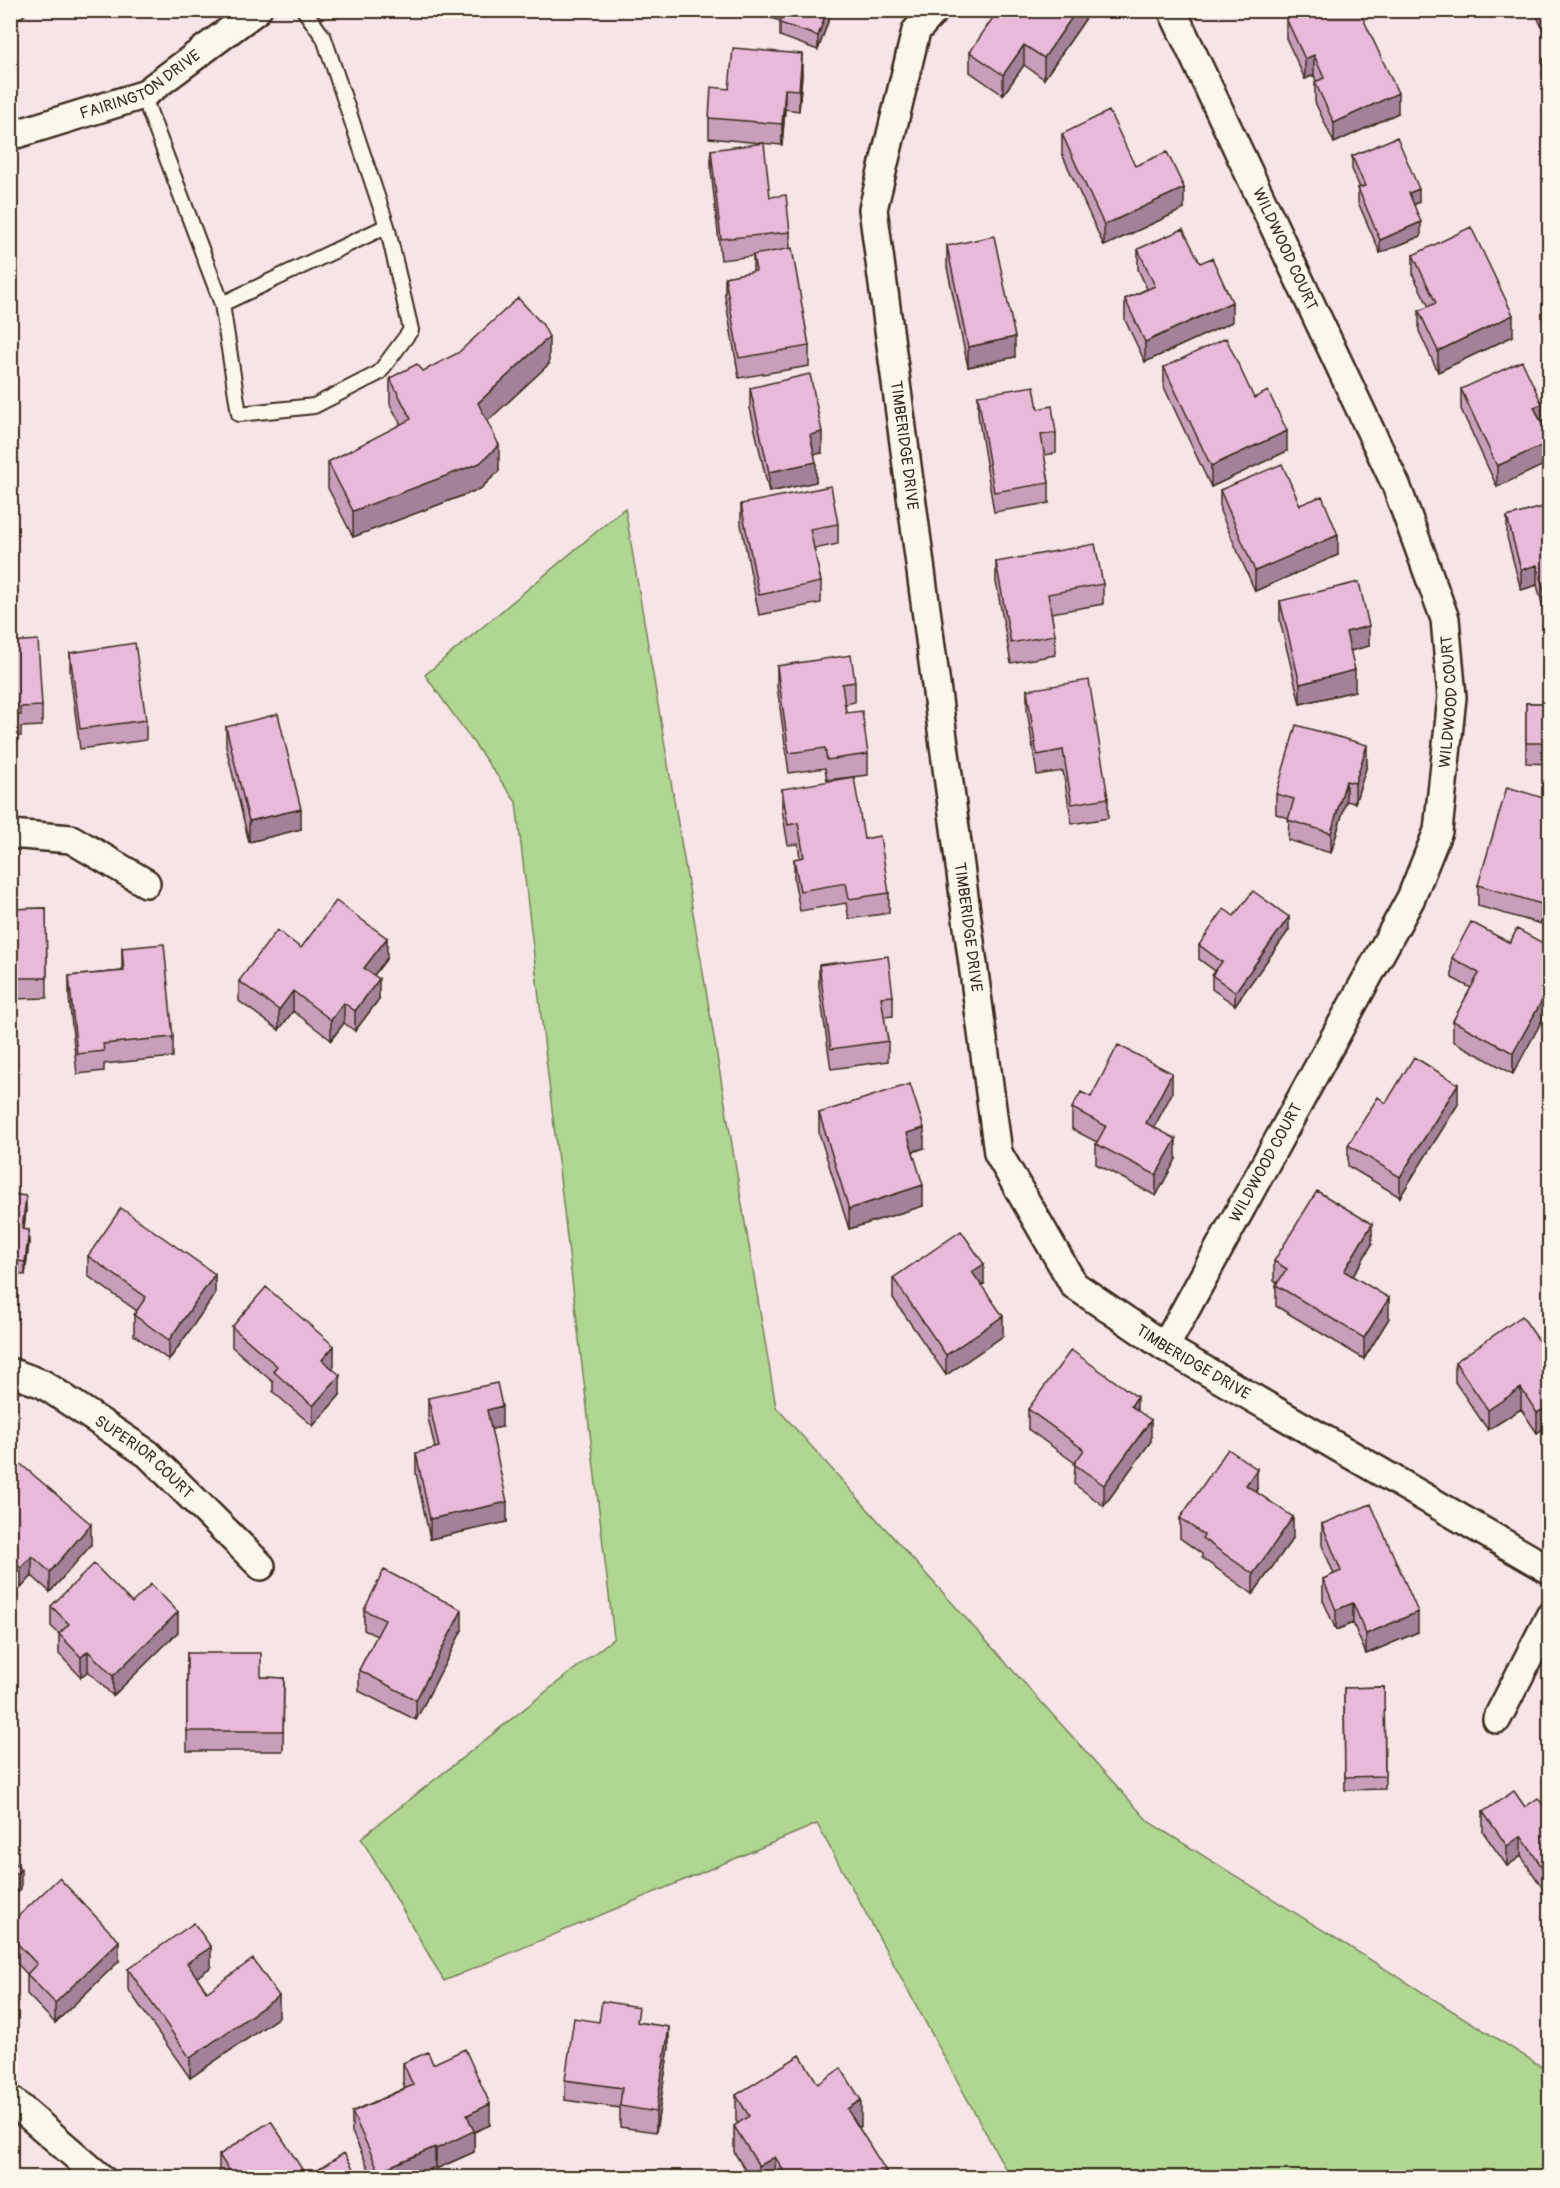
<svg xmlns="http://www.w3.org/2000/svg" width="1560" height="2188" viewBox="0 0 1560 2188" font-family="Pangolin,sans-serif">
<rect width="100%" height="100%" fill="#f6e4e7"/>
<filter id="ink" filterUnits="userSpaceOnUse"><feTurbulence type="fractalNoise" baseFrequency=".0167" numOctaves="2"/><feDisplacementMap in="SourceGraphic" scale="12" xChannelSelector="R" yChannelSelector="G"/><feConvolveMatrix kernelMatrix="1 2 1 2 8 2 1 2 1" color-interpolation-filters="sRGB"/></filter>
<g filter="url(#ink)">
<path fill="#b0d792" stroke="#768058" stroke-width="1.5" d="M625,508L776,1407L1149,1822L1541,2066L1549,2053V2177H1010L817,1824L444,1981L361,1838L614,1638L516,802L425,675Z"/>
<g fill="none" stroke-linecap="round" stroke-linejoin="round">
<defs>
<path id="service" d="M10,12L18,10
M143,95L222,304L387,226L324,38L304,10
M222,304L239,414L314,406L379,373L411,330L387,226"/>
<g id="minor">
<path id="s1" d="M935,10L916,31L873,209L998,1153L1074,1285L1165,1347L1550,1570"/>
<path id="s2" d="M10,136L143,95L257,10"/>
<path d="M10,834L71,839L146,883"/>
<path id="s3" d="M1165,1347L1411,898L1438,831L1452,697L1445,619L1396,485L1172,10"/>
<path id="s4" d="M10,1372L43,1384L148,1454L261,1566"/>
<path d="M1497,1719L1550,1616"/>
<path d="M10,2099L101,2178"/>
</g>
</defs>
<use href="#service" stroke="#3b2a1e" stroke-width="18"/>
<use href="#minor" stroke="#3b2a1e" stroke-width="32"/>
<use href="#service" stroke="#fbf7ec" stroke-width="14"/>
<use href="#minor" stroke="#fbf7ec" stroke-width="27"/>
</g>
<path fill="#c89fbb" stroke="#3b2a1e" stroke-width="1.5" d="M758,10H831V13L818,50L780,36V21L758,13Z
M1086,10V18L1044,79L1024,65L1003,95L970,72V52Z
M1510,10H1529L1513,18Z
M1534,10H1550L1547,38Z
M1286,18L1398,113L1334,143L1315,102V82L1316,81L1314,75L1305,79L1286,38Z
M1550,56V92L1543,79V59Z
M802,74L799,111L785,109L782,145L709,138V118L729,89Z
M1550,108V141L1544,130V110Z
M1062,134L1135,166L1184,209L1104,246L1062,154Z
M711,150L770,197L790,232V248L809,346V366L739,378L725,297V277L753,272V256L721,260L711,170Z
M1352,156L1419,202L1414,205L1421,236L1380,253L1358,202V188H1360L1352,169Z
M947,246L1015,357L968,367L947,267Z
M1138,249L1200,263L1232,322L1145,362L1125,320V299L1147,289L1138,269Z
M1413,255L1513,336L1438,372L1419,331V311L1429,307L1413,275Z
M549,364L487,421L499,471L480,489L353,537L328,488V462L401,425L390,404V378L423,371Z
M1164,367L1254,398L1287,451L1211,487L1164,387Z
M750,388L822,453L814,454L816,482L769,492L750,408Z
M1461,389L1542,424L1497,487L1461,409Z
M978,395L1038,409L1056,433V453L1044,455L1049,483V503L994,512L978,415Z
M1220,490L1300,505L1338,555L1255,591L1220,511Z
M741,504L838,524V544L814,549L821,582V603L759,615L741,524Z
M1550,505L1548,625L1537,585L1521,590L1507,537V517Z
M996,562L1103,584V604L1051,613L1055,635V655L1011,663L996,582Z
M1280,601L1369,646L1350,651L1355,691L1300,704L1280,621Z
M10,642L42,706V726L21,727V736H10Z
M70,653L146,720V740L80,749L70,673Z
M1550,660V764L1526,763V703H1545Z
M777,666L855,682V702L845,704L846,713L868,754V775L827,780L825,768L789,773L777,686Z
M1027,690L1108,798V818L1072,824L1063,771L1037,775L1027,710Z
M226,727L301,829L249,842L226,747Z
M1367,765L1355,803L1346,801L1331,853L1288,840L1289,818L1276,814V794Z
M782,789L864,839L889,893V913L849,919L846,903L800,911L794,879V859L800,858L798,844L788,845L782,809Z
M1550,800L1541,924L1478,906V885Z
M46,908L47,998L10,999V909Z
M1234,916L1289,930L1235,1005L1212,989V975L1215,971L1199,959V945Z
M1517,929L1513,1074L1453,1041V1021L1471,988L1452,978V958L1510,943Z
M122,948L173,1037V1057L104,1064V1071L77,1074L69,997V976L122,971Z
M301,948L387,958L374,975L379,999L355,1031L344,1023L331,1040L293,1011L279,1030L239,1001V981Z
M819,965L893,996V1016L884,1017L888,1041V1061L831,1069L819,986Z
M1172,1093L1154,1127L1176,1159L1156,1196L1096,1164V1144L1097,1142L1072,1129V1108L1091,1097Z
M1386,1103L1458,1104L1400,1197L1348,1166V1145Z
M819,1113L924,1148L913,1152L923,1206L849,1229L819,1133Z
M10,1194L26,1210L24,1229L29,1243L25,1275L10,1274Z
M1372,1244L1353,1276L1389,1318L1364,1359L1276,1306V1285L1278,1283L1274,1281V1261Z
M88,1256L215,1294L169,1360L134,1335V1315L137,1311L88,1276Z
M1550,1276V1294L1547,1293V1279Z
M893,1278L984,1284L982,1286L1003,1336L946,1375L893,1298Z
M232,1327L334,1366L332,1369L340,1395L313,1426L273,1392V1382L232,1347Z
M1550,1357L1537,1433L1521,1409L1488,1430L1455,1382V1362Z
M428,1398L502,1427L491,1429L507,1522L430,1539L416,1473V1453L435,1448L428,1418Z
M1028,1409L1137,1410L1151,1441L1104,1506L1074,1484L1075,1463L1028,1429Z
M10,1455L91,1545L50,1592L32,1576L21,1588L10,1579Z
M1257,1489L1256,1491L1293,1538L1253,1594L1202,1558V1554L1180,1538V1518Z
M1322,1524L1418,1632L1366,1654L1353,1623L1336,1630L1323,1600V1579L1334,1574L1322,1545Z
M132,1603L178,1632L113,1696L88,1671L81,1677L59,1654V1634L51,1626V1606Z
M364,1610L462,1630L416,1720L359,1691V1670L377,1636L364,1630Z
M187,1653L261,1677L284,1678L283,1751H187Z
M1384,1687L1385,1789L1345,1790L1344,1688Z
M1525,1807L1550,1814V1891L1546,1893L1521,1856L1507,1866L1483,1832V1812Z
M10,1924L119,1961L55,2023L27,1994V1974L10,1956Z
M211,1967L197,1977L207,1992L279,2017L190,2078L128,1989V1969Z
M599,2022L639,2023L669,2047L656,2132L620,2127V2108L565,2100V2080Z
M403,2063L433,2064L490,2125L474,2132V2152L436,2169L435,2167L411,2178H373L352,2132V2112L405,2088L403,2083Z
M818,2084L861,2126L859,2128L886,2178H750L734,2152V2126L738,2123L736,2121V2095Z
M219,2155L307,2177L359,2178H221L219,2175Z"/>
<path fill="#a38299" stroke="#3b2a1e" stroke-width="1.5" d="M827,10H831V13L818,50V36Z
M1077,10H1086V18L1044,79V58Z
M1513,10H1529L1513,18Z
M1550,17V37L1547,38V18Z
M1024,45V65L1003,95V75Z
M802,54V74L799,111V90Z
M1314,55V75L1305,79V59Z
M785,89V109L782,145V124Z
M1398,93V113L1334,143V123Z
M1184,188V209L1104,246V225Z
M1419,189V202L1409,207V193Z
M1421,222V236L1380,253V240Z
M1232,302V322L1145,362V342Z
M1513,315V336L1438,372V351Z
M549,337V364L478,430V403Z
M1015,337V357L968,367V347Z
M1542,404V424L1534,407Z
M1287,431V451L1211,487V466Z
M822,432V453L810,455V435Z
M1550,442V462L1497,487V466Z
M499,445V471L480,489L353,537V511Z
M816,462V482L769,492V472Z
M1338,535V555L1255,591V571Z
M1537,565V585L1521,590V570Z
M1550,604V625H1548V605Z
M1369,626V646L1346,652V632Z
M1355,670V691L1300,704V684Z
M1367,745V765L1355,803V783Z
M1346,781V801L1331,853V833Z
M301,809V829L249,842V821Z
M1550,875V895L1541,924V904Z
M1289,917V930L1235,1005V992Z
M387,938V958L364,988V968Z
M379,979V999L355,1031V1011Z
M1550,986V1006L1513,1074V1053Z
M293,991V1011L279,1030V1010Z
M344,1003V1023L331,1040V1020Z
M1172,1073V1093L1146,1143V1123Z
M1458,1084V1104L1400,1197V1177Z
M924,1128V1148L907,1153V1133Z
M1176,1139V1159L1156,1196V1175Z
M923,1185V1206L849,1229V1209Z
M26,1196V1210L22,1243V1229Z
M1372,1224V1244L1344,1291V1271Z
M29,1230V1243L25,1275V1262Z
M984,1264V1284L972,1292V1272Z
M215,1274V1294L169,1360V1340Z
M1389,1298V1318L1364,1359V1338Z
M1003,1316V1336L946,1375V1355Z
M334,1346V1366L322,1381V1360Z
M340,1375V1395L313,1426V1406Z
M1521,1388V1409L1488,1430V1410Z
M1137,1397V1417L1131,1406Z
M1550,1405V1425L1537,1433V1413Z
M502,1406V1427L487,1430V1410Z
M1151,1420V1441L1104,1506V1485Z
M1257,1469V1489L1246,1505V1485Z
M507,1502V1522L430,1539V1519Z
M1293,1517V1538L1253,1594V1574Z
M91,1524V1545L50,1592V1572Z
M32,1556V1576L21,1588V1568Z
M1353,1603V1623L1336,1630V1610Z
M462,1610V1630L416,1720V1700Z
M178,1612V1632L113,1696V1676Z
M1418,1612V1632L1366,1654V1634Z
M88,1651V1671L81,1677V1657Z
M1521,1836V1856L1507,1866V1846Z
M21,1869V1889L10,1899V1879Z
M1550,1871V1891L1546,1893V1873Z
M119,1941V1961L55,2023V2003Z
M211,1947V1967L187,1984V1963Z
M279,1996V2017L190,2078V2058Z
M669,2027V2047L656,2132V2112Z
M861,2100V2126L847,2135V2109Z
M490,2104V2125L474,2132V2152L436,2169V2149L467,2115Z
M435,2147V2167L411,2178H379V2171Z
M775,2157V2178H759V2166Z
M886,2171V2178H875Z"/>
<path fill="#e9b9da" stroke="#3b2a1e" stroke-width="1.5" d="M784,10H827L818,36L780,23Z
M998,10H1077L1044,58L1024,45L1003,75L970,52Z
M1302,10H1359L1398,93L1334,123L1315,82L1324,78L1314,55L1305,59L1286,18Z
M1543,10H1550V17L1547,18Z
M733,48L802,54L799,90L785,89L782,124L709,118L711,87L729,89Z
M1550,56V72L1543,59Z
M1550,108V121L1544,110Z
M1109,111L1135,166L1167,152L1184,188L1104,225L1062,134Z
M1397,137L1419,189L1409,193L1421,222L1380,240L1358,188L1365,186L1352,156Z
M764,143L770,197L786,195L790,232L721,239L711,150Z
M1471,227L1513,315L1438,351L1419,311L1436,303L1413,255Z
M1183,229L1200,263L1212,258L1232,302L1145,342L1125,299L1155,286L1138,249Z
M994,236L1015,337L968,347L947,246Z
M792,248L809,346L739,358L725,277L756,271L753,255Z
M518,298L543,325L549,337L478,403L499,445L480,463L353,511L328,462L411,419L390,378L417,364L423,371L458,353Z
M1226,338L1254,398L1268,391L1287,431L1211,466L1164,367Z
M1522,361L1542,404L1534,407L1550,442L1497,466L1461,389Z
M810,374L822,432L810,435L816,462L769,472L750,388Z
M1034,386L1038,409L1052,406L1056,433L1041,435L1049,483L994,492L978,395Z
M1282,464L1300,505L1322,496L1338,535L1255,571L1220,490Z
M831,486L838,524L810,529L821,582L759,595L741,504Z
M1550,505V604L1548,605L1537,565L1521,570L1507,517Z
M1095,544L1103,584L1048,594L1055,635L1011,643L996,562Z
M1359,582L1369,626L1346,632L1355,670L1300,684L1280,601Z
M38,640L42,706L20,707L21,715L10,716V642Z
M135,643L146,720L80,729L70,653Z
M851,655L855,682L842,684L846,713L862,711L868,754L827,760L825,748L789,753L777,666Z
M1545,659L1550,660V743H1526V703H1545Z
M1089,680L1108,798L1072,804L1063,750L1037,755L1027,690Z
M278,714L301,809L249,821L226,727Z
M1296,725L1367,745L1355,783L1346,781L1331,833L1288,820L1294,799L1276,794Z
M854,777L864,839L880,836L889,893L849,899L846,883L800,891L794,859L804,857L798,823L788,825L782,789Z
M1507,787L1550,800V875L1541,904L1478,885Z
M1253,891L1289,917L1235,992L1212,975L1222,962L1199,945L1224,909L1234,916Z
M336,901L387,938L364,968L379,979L355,1011L344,1003L331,1020L293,991L279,1010L239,981L277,930L301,948Z
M46,908L47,978H10V909Z
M1471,922L1510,943L1517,929L1550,947V986L1513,1053L1453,1021L1479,973L1452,958Z
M164,944L173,1037L103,1044L104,1051L77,1054L69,976L124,971L122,948Z
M888,956L893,996L881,997L888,1041L831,1049L819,965Z
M1118,1045L1172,1073L1146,1123L1176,1139L1156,1175L1096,1144L1106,1126L1072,1108L1081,1092L1091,1097Z
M1414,1057L1458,1084L1400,1177L1348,1145L1378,1097L1386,1103Z
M910,1084L924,1128L907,1133L923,1185L849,1209L819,1113Z
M1317,1191L1372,1224L1344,1271L1389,1298L1364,1338L1276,1285L1287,1269L1274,1261Z
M10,1194L26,1196L22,1229L29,1230L25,1262L10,1260Z
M121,1208L215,1274L169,1340L134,1315L146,1297L88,1256Z
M961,1231L984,1264L972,1272L1003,1316L946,1355L893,1278Z
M266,1287L334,1346L322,1360L340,1375L313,1406L273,1371L277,1366L232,1327Z
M1522,1316L1550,1357V1405L1537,1413L1521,1388L1488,1410L1455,1362Z
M1071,1350L1137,1397L1131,1406L1151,1420L1104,1485L1074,1464L1084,1450L1028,1409Z
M497,1383L502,1406L487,1410L507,1502L430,1519L416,1453L439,1447L428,1398Z
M1228,1449L1257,1469L1246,1485L1293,1517L1253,1574L1202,1538L1204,1535L1180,1518Z
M10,1455L91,1524L50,1572L32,1556L21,1568L10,1559V1549L14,1545L10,1543Z
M1371,1504L1418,1612L1366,1634L1353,1603L1336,1610L1323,1579L1341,1571L1322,1524Z
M94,1564L132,1603L151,1584L178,1612L113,1676L88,1651L81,1657L59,1634L69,1624L51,1606Z
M384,1570L462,1610L416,1700L359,1670L385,1620L364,1610Z
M187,1653H261V1677L284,1678L283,1731H187Z
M1384,1687L1385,1776L1345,1777L1344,1688Z
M1514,1791L1525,1807L1538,1798L1550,1814V1871L1546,1873L1521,1836L1507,1846L1483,1812Z
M10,1858L21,1869L10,1879Z
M59,1878L119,1941L55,2003L27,1974L37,1964L10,1936V1924Z
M194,1923L211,1947L187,1963L207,1992L253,1959L279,1996L190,2058L128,1969Z
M602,2001L639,2007L637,2022L669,2027L656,2112L620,2106L622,2088L565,2080L574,2018L599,2022Z
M465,2049L490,2104L467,2115L474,2131L436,2149L435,2147L379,2171L352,2112L413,2085L403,2063L428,2052L433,2064Z
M800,2055L818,2084L841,2068L861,2100L847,2109L886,2171L875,2178H785L787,2176L775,2157L759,2166L734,2126L749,2116L736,2095Z
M271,2121L307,2177L344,2153L359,2178H224L231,2173L219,2155Z"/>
</g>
<g text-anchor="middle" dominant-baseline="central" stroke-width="4.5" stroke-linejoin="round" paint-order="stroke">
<g font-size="16" fill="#3b2a1e" stroke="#fbf7ec">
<text stroke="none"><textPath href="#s2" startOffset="141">FAIRINGTON DRIVE</textPath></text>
<text transform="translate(1285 249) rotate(65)">WILDWOOD COURT</text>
<text stroke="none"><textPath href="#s1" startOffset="450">TIMBERIDGE DRIVE</textPath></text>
<text stroke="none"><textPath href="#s3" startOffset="714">WILDWOOD COURT</textPath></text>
<text stroke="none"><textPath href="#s1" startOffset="936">TIMBERIDGE DRIVE</textPath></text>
<text stroke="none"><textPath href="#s3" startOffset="210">WILDWOOD COURT</textPath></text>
<text stroke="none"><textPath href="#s1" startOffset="1458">TIMBERIDGE DRIVE</textPath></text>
<text stroke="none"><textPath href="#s4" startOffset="160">SUPERIOR COURT</textPath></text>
</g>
</g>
<rect width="1560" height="2188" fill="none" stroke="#fbf7ec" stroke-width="36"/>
<rect x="18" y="18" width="1524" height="2152" fill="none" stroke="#3b2a1e" stroke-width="2" filter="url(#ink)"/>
</svg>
